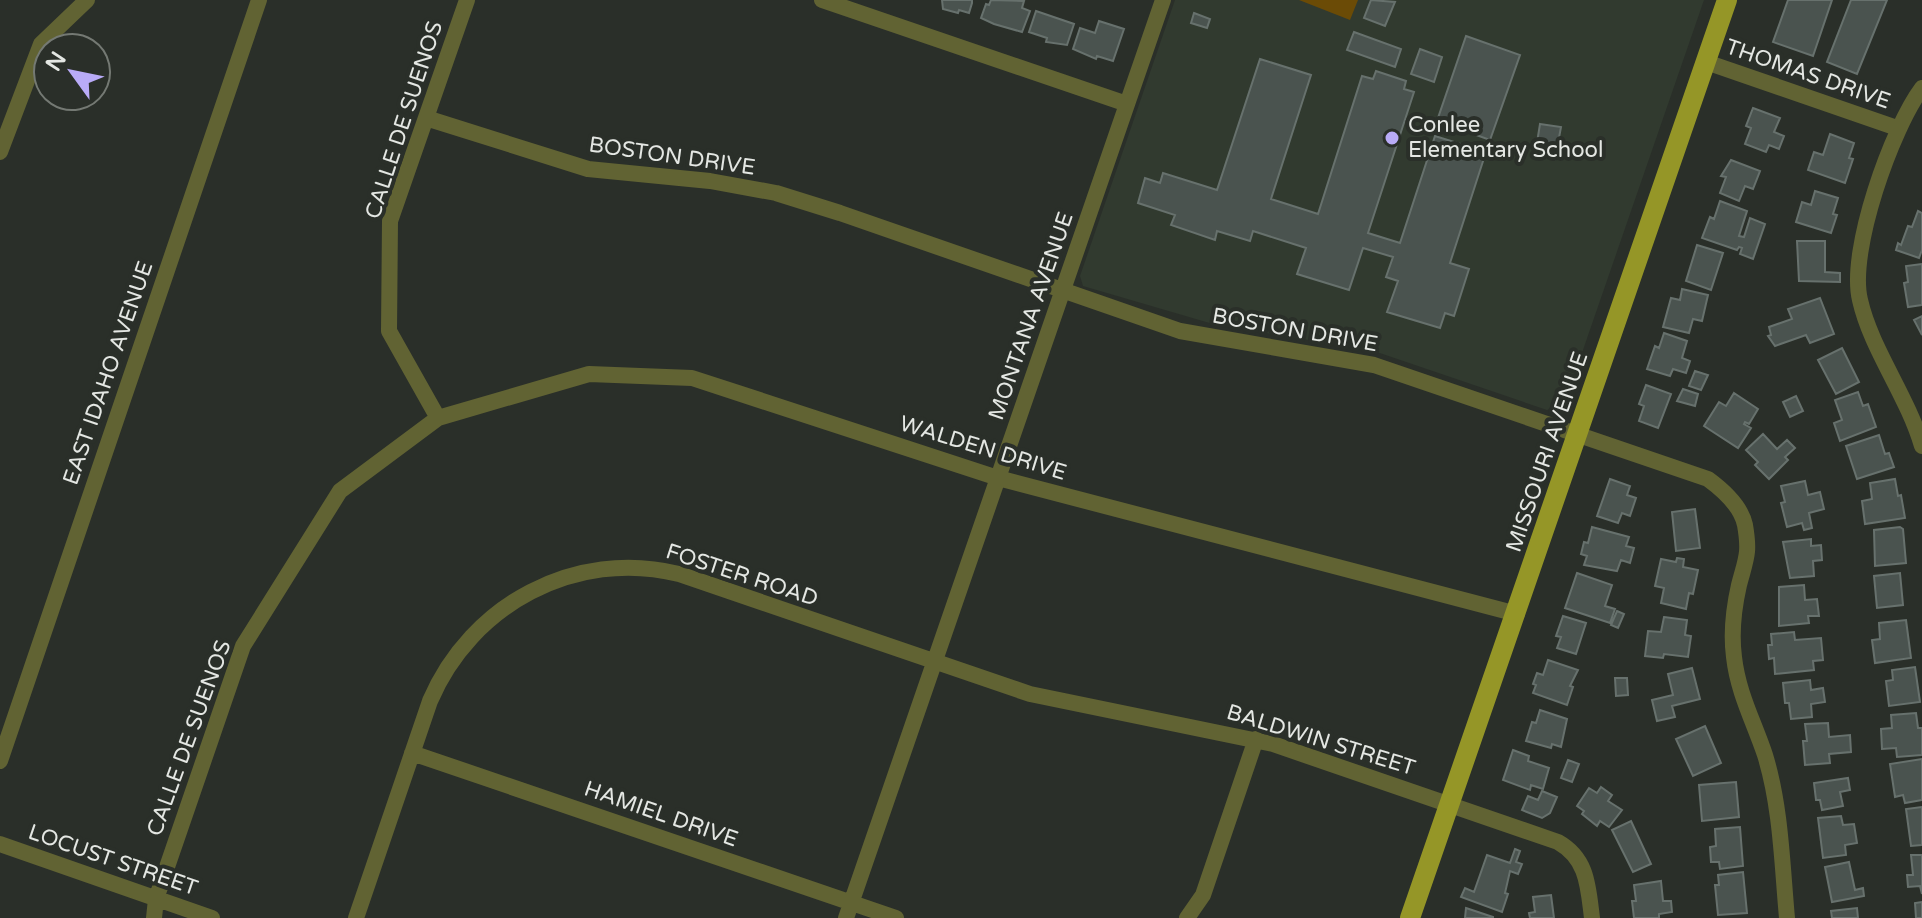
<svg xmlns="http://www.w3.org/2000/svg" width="1922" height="918" viewBox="0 0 1922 918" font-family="'Varela Round',sans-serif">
<rect width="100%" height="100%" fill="#2a2f29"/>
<path fill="#313a2f" d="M1175,0H1704L1565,402L1547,410L1374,351L1213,324L1083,286L1080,276Z"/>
<path fill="#6b4b06" d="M1299,0H1358L1350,20Z"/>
<path fill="#4a534f" stroke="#67716d" stroke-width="2" d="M942,0H972V3L969,13L959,10L958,13L943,9Z
M991,0L1024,1L1022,8L1030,11L1022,32L994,24L981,18L986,4L989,5Z
M1371,0L1395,2L1385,26L1364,18Z
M1788,0H1832L1813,56L1773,42Z
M1851,0H1887L1857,74L1827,62Z
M1036,11L1074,24L1067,45L1046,42L1047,38L1029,32Z
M1194,13L1210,19L1207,28L1191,23Z
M1099,21L1124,29L1113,61L1097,56L1096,59L1073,49L1080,28L1095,33Z
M1354,32L1401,49L1395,67L1347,50Z
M1466,36L1520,55L1490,140L1437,121Z
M1420,49L1442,57L1434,82L1411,74Z
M1260,59L1311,75L1271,199L1318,214L1362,76L1373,79L1376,71L1406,81L1404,89L1414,92L1368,233L1400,243L1435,136L1486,152L1450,263L1469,269L1454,316L1445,313L1440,328L1387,312L1398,281L1386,277L1393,257L1363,248L1349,290L1297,274L1306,248L1253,231L1250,241L1217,231L1215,240L1171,225L1175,215L1138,203L1145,178L1160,183L1163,173L1217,190Z
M1753,108L1780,118L1774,132L1784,136L1779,149L1769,145L1766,152L1745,144L1751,128L1746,126Z
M1540,124L1561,127L1555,159L1535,155Z
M1830,134L1854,143L1849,158L1853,159L1845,183L1808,170L1814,152L1823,155Z
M1731,160L1760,171L1753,189L1745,186L1739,201L1720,193L1726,177L1721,176Z
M1815,191L1838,198L1833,214L1837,215L1831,233L1796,222L1802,202L1811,205Z
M1720,201L1747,211L1739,236L1744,237L1750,218L1765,224L1753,259L1740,254L1742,248L1739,247L1737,250L1702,238L1710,217L1714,219Z
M1918,211L1922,213V250L1919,258L1896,250L1898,243L1901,245L1908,226L1912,227Z
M1797,241H1825V272L1840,273V282L1799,281Z
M1697,245L1723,253L1711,290L1686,281Z
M1922,264V305L1908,307L1904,283L1908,282L1906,266Z
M1682,289L1708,295L1702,321L1693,319L1689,333L1663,327L1671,298L1680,300Z
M1820,298L1834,334L1810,343L1806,335L1775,346L1768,336L1771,335L1769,327L1792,319L1788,309Z
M1922,316V335L1914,320Z
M1664,333L1687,341L1682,358L1690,361L1686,373L1673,369L1670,376L1647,369L1655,346L1659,348Z
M1842,348L1859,382L1836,394L1818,360Z
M1695,371L1708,375L1701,390L1689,386Z
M1646,385L1671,394L1658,428L1639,421L1644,406L1639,404Z
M1683,389L1698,394L1695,406L1677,401Z
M1858,392L1863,406L1868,404L1876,427L1840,441L1834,423L1842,420L1835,400Z
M1734,393L1758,409L1749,424L1745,422L1744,424L1751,428L1738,448L1704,426L1719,402L1726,406Z
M1796,396L1803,411L1790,417L1783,402Z
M1763,434L1777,449L1787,440L1795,448L1785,457L1788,460L1769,479L1755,465L1758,462L1746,450Z
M1879,435L1885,454L1889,453L1894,467L1857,479L1846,446Z
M1610,479L1630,486L1627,495L1636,498L1630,516L1622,513L1618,523L1597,516Z
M1895,479L1898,496L1901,495L1905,518L1865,524L1862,501L1872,499L1870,483Z
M1805,481L1808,495L1820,492L1824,509L1809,513L1812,528L1804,530L1802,523L1787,527L1781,503L1785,502L1781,486Z
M1695,509L1700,548L1676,551L1672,512Z
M1592,527L1629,537L1626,546L1634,548L1630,563L1621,560L1617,571L1584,565L1587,556L1581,554L1584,542L1588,543Z
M1900,527L1903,529L1906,563L1875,566L1874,530Z
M1811,539V546L1821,545L1822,560L1813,561L1814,576L1790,578L1783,542Z
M1677,558L1684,559L1683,567L1698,570L1693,594L1689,593L1686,609L1661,603L1664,588L1655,586L1661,559L1676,562Z
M1577,573L1612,585L1605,606L1615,609L1610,623L1565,608Z
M1900,573L1903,605L1877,608L1874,576Z
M1804,585L1805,600L1817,599L1819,616H1808L1809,623L1779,626V587Z
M1617,611L1624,614L1618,628L1611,625Z
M1563,616L1586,623L1576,654L1557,648L1561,637L1556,636Z
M1664,617L1687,620L1685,635L1691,636L1688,657L1664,654L1663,658L1645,656L1648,631L1661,632Z
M1906,620L1911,658L1875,663L1872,640L1880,639L1879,623Z
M1794,632L1795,640L1821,638L1823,660L1813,661L1814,670L1775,674L1774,658L1769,659L1768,645H1772L1771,634Z
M1548,660L1578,670L1570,686L1573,687L1567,705L1533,693L1536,685L1533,684L1537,673L1543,675Z
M1915,667L1920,702L1889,706L1886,681L1893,680L1892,670Z
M1692,668L1700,699L1672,706L1675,717L1657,721L1652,700L1673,695L1668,674Z
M1615,678H1627L1628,695L1616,696Z
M1810,680L1811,690L1823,688L1825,702L1811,704L1812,717L1791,719L1789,703H1785L1783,683Z
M1540,710L1567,719L1561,747L1552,744L1551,748L1526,741L1532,722L1536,723Z
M1916,713L1918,728H1922V755L1897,757L1896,748L1882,749L1881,729L1892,728L1891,715Z
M1828,723L1829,737L1850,735L1851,752L1829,754L1830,763L1805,765L1803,741H1807L1805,724Z
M1705,726L1721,763L1693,776L1676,739Z
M1513,750L1529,756L1528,761L1549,768L1543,789L1531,785L1530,790L1503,780Z
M1922,759V800L1905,803L1903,795L1895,797L1890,764Z
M1568,760L1579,764L1572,782L1561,778Z
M1848,778L1850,790L1840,792L1843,806L1822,810L1820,800H1816L1814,783Z
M1736,782L1739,817L1702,821L1699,785Z
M1601,787L1612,795L1608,801L1622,810L1609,827L1600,821L1597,826L1582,814L1584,811L1577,806L1589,788L1597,793Z
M1542,791L1557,797L1550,813L1542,818L1522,810L1528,796L1538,800Z
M1922,807V845L1911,846L1906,809Z
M1841,816L1843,825L1854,824L1857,843L1845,845L1846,855L1823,858L1818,818Z
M1631,821L1651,864L1633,872L1612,830Z
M1740,827L1743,866L1720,869L1719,862H1711L1710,847L1716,846L1715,829Z
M1515,849L1520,851L1516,862L1522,864L1518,874L1510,871L1505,893L1508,894L1502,912L1461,897L1465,888L1474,892L1487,855L1510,863Z
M1911,855H1922V894L1920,886L1908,887L1907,875H1913Z
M1849,862L1855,890L1863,888L1864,896L1832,902L1825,867Z
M1743,872L1747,913L1718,915L1715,885H1719L1718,875Z
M1661,881L1663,901H1671L1672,912L1659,914V918H1634L1632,901H1636L1634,885Z
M1551,895L1554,918H1530L1529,913L1535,912L1533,897Z
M1922,902V918H1916L1915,903Z
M1466,908L1493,917V918H1465Z
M1857,908L1858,918H1832L1831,911Z"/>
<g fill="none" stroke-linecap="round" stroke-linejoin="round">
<path stroke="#616333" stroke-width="16" d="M822,0L1127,104
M1706,62L1897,128
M1922,88C1892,128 1848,251 1860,300C1871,349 1907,395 1922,446
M426,118L588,169L710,181L776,193L840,213L1180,331L1374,365L1708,479C1723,490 1741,506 1745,525C1750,554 1746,558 1739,585C1734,607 1731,634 1734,657C1738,693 1754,722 1765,755C1781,807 1782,864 1787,918
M0,152L41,44L87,0
M438,418L589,374L692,378L998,478L1517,614
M412,753L896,918
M0,761L259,0
M0,844L212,918
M154,918L156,899L243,646L340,491L438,418L389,331L390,221L467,0
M356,918L430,701C471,605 575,548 679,574L1030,694L1273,744L1558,842C1588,859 1588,887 1592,918
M846,918L1163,0
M1187,918L1203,895L1256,739"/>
<path stroke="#959627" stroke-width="20" d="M1410,918L1727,0"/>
</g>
<circle fill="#b9abf7" stroke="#2a2f29" stroke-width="3" cx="1392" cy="138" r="8"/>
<g text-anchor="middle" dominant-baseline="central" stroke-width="8" stroke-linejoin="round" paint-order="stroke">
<g font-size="22" fill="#e4e7e3" stroke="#2a2f29">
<text transform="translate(1808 74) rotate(19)">THOMAS DRIVE</text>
<text transform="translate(404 120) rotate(-72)">CALLE DE SUENOS</text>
<text transform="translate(672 156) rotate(8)">BOSTON DRIVE</text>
<text transform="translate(1031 316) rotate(-71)">MONTANA AVENUE</text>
<text transform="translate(1295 330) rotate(10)">BOSTON DRIVE</text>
<text transform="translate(108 373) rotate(-71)">EAST IDAHO AVENUE</text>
<text transform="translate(983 448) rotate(17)">WALDEN DRIVE</text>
<text transform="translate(1547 452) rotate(-71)">MISSOURI AVENUE</text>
<text transform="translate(742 575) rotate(18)">FOSTER ROAD</text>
<text transform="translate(189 738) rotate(-70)">CALLE DE SUENOS</text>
<text transform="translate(1321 740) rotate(17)">BALDWIN STREET</text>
<text transform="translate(661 814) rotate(19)">HAMIEL DRIVE</text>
<text transform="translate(113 860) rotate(19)">LOCUST STREET</text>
</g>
<g font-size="22" fill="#e4e7e3" stroke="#2a2f29" text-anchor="start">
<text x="1408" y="125">Conlee<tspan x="1408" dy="25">Elementary School</tspan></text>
</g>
</g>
<g transform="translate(72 72) rotate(303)"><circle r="38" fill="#2a2f29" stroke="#747973" stroke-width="2"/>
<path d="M0-6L14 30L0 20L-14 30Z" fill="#b9abf7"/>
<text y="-12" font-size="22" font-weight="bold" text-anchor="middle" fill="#e4e7e3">N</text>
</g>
</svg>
